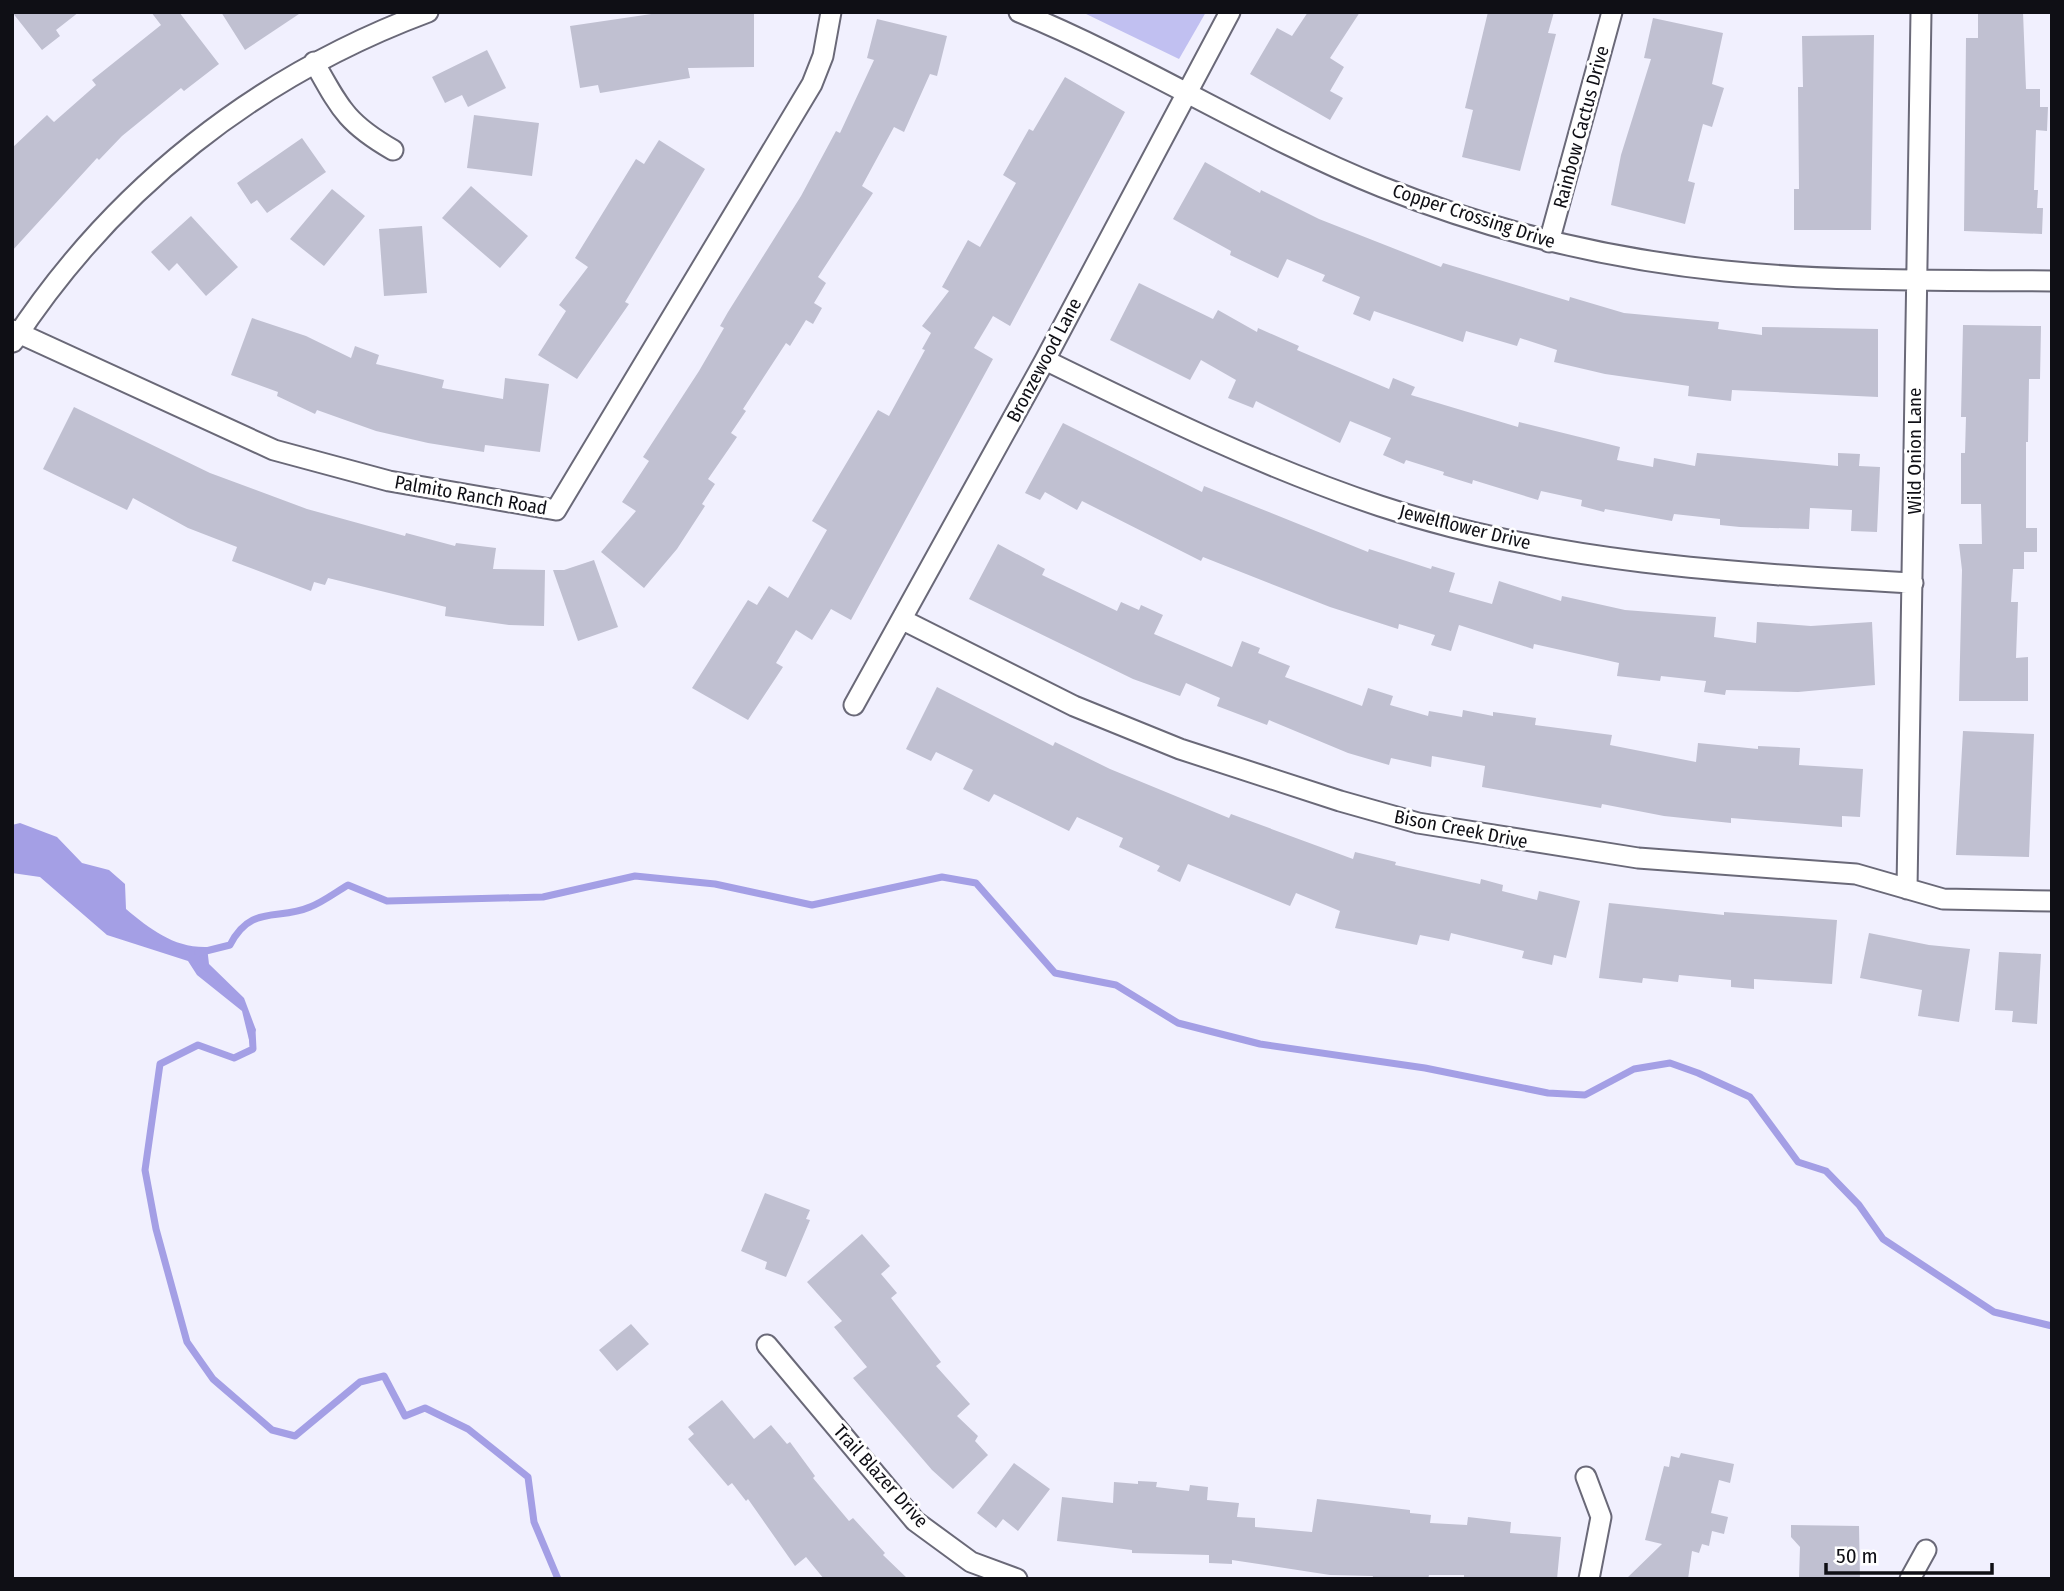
<svg xmlns="http://www.w3.org/2000/svg" width="2064" height="1591" viewBox="0 0 2064 1591" font-family="'Fira Sans Condensed',sans-serif">
<rect width="100%" height="100%" fill="#f1f0fe"/>
<path fill="#c1c0f1" d="M1082,12H1206L1179,59Z"/>
<path fill="#a49fe5" d="M20,823L57,837L82,863L109,870L125,884L126,909C150,929 174,948 207,947L209,964L244,998L256,1030L250,1044L242,1011L197,975L188,961L107,935L40,877L12,873V825Z"/>
<g fill="none" stroke-linecap="round" stroke-linejoin="round">
<path stroke="#a49fe5" stroke-width="7" d="M198,953L230,945C251,904 278,921 310,907C323,902 336,892 348,885L387,901L543,897L635,876L715,884L812,905L942,877L976,883L1055,973L1116,985L1178,1023L1260,1044L1425,1068L1548,1093L1585,1095L1634,1069L1670,1063L1698,1073L1750,1097L1798,1162L1826,1171L1859,1205L1883,1239L1994,1312L2052,1326
M252,1030L253,1049L234,1058L198,1045L160,1064L145,1170L156,1229L187,1342L213,1379L272,1430L295,1436L360,1382L384,1376L405,1416L425,1408L468,1429L528,1477L534,1522L558,1579"/>
</g>
<path fill="#c0c0d1" d="M12,12H79L56,30L60,36L42,50Z
M151,12H179L219,64L184,91L181,88L122,136L99,160L97,158L12,251V148L47,115L54,122L96,85L92,80L161,25Z
M221,12H302L245,50Z
M665,12L754,14V67L688,68L690,78L600,93L598,85L580,88L570,26Z
M1308,12H1360L1330,58L1344,67L1330,91L1343,98L1330,120L1250,74L1277,28L1292,36Z
M1488,12H1554L1548,33L1556,34L1520,171L1462,157L1473,110L1465,108Z
M1978,12H2023L2026,89H2040V107H2048L2047,131L2036,130L2034,190H2038L2037,208H2043L2042,234L1964,231L1966,38H1978Z
M1653,18L1723,33L1712,84L1724,88L1712,127L1703,124L1688,181L1695,183L1685,224L1611,205L1621,155L1651,59L1644,58Z
M877,19L947,36L937,76L930,74L904,132L894,127L862,186L873,193L818,277L826,283L814,303L822,308L813,324L806,320L790,346L786,343L743,409L746,411L731,433L737,437L708,479L715,484L702,504L705,506L677,549L644,588L601,552L636,511L622,502L649,461L643,457L699,371L724,328L720,326L728,312L801,196L836,131L840,133L874,60L867,58Z
M1874,35L1871,230H1794V189H1799L1798,87H1803L1802,36Z
M487,50L506,88L468,107L462,95L445,103L432,77Z
M1065,77L1125,112L1010,326L993,316L974,348L993,359L851,620L831,609L812,640L796,630L776,663L783,667L748,720L692,688L748,600L757,605L769,586L788,598L827,530L812,521L878,410L889,416L925,350L922,349L931,333L922,326L949,291L942,287L968,240L980,247L1016,183L1003,175L1029,129L1033,131Z
M474,115L539,123L532,176L467,168Z
M302,138L326,172L267,213L257,200L251,204L237,183Z
M659,140L705,169L625,302L629,304L577,379L538,355L566,311L559,305L588,267L575,258L636,159L644,164Z
M1205,162L1260,193L1261,190L1319,219L1441,267L1443,263L1569,301L1570,297L1624,313L1719,322L1718,329L1762,335V327L1878,329V397L1732,390L1731,401L1688,396L1689,386L1605,374L1554,362L1557,350L1520,338L1517,346L1466,331L1463,342L1374,311L1370,321L1353,314L1360,297L1322,281L1325,275L1287,259L1278,278L1230,255L1231,251L1173,219Z
M471,186L528,236L500,268L442,218Z
M332,189L365,216L324,266L290,239Z
M191,216L238,267L206,296L177,263L169,271L151,252Z
M422,226L427,293L384,296L379,229Z
M1139,283L1213,319L1218,310L1257,332L1258,328L1299,346L1297,350L1389,389L1393,378L1415,387L1411,395L1518,427L1519,422L1620,447L1617,460L1653,467L1654,458L1695,466L1697,453L1838,466V453L1860,454L1859,466L1880,467L1877,532L1851,531L1852,510L1810,508L1809,529L1740,527L1720,525V519L1674,514L1672,521L1605,509L1604,512L1581,506L1582,500L1541,491L1538,500L1473,480L1472,484L1443,475L1444,472L1406,460L1404,464L1383,455L1391,438L1350,421L1340,443L1256,401L1253,408L1228,398L1236,380L1201,360L1190,380L1110,340Z
M252,318L306,336L351,358L355,346L379,355L376,364L444,380L442,388L503,399L505,378L549,384L540,452L485,445L484,452L428,443L376,431L317,410L315,414L277,396L278,392L231,375Z
M1963,325L2041,326L2040,379H2029L2028,442H2026V528H2037V552H2024V569H2013L2011,602H2018L2016,658L2028,657V701H1959L1962,570L1959,544H1982L1981,504H1961V453H1965L1966,417H1961Z
M74,407L210,473L307,509L405,536L406,533L455,546L456,543L496,548L493,569L545,570L544,626L509,625L445,616L446,607L328,578L325,585L314,582L311,591L232,561L237,547L188,528L133,498L127,510L43,469Z
M1063,423L1202,492L1204,486L1368,552L1369,549L1431,569L1432,566L1455,573L1449,592L1492,604L1499,581L1561,601L1562,596L1625,610L1716,617L1714,637L1756,643L1757,622L1811,626L1872,622L1875,685L1798,692L1726,690L1725,695L1704,692L1706,681L1661,676L1660,681L1617,676L1619,663L1534,644L1533,649L1459,625L1451,651L1431,645L1435,635L1399,624L1398,629L1330,607L1203,557L1201,561L1082,501L1077,510L1045,492L1040,500L1025,493Z
M998,544L1045,569L1042,575L1117,611L1121,602L1139,610L1141,605L1163,615L1154,634L1232,667L1242,641L1260,648L1258,653L1290,666L1285,677L1362,706L1368,688L1393,696L1390,705L1428,716L1429,711L1462,717L1463,710L1493,716V712L1536,718L1535,725L1612,735L1610,745L1696,762L1698,743L1758,749V746L1800,748L1799,765L1863,769L1860,817L1842,816V827L1731,818V823L1664,816L1602,804L1601,808L1482,787L1485,766L1432,756L1431,767L1391,758L1389,765L1348,753L1269,720L1267,725L1217,706L1220,698L1186,683L1180,696L1133,679L969,599Z
M594,560L618,627L578,641L553,570H564Z
M937,687L1053,746L1055,742L1110,769L1229,818L1231,814L1353,859L1355,852L1396,862L1395,865L1480,884L1481,879L1503,885L1502,891L1537,900L1539,891L1580,901L1566,958L1554,955L1552,965L1522,958L1524,951L1451,933L1449,941L1420,935L1417,945L1335,928L1340,911L1296,893L1290,906L1188,864L1180,882L1157,871L1160,866L1119,847L1123,838L1077,817L1069,831L994,794L989,802L963,789L973,770L936,752L931,761L906,749Z
M1963,731L2034,734L2029,857L1956,855Z
M1609,903L1724,915V912L1837,920L1832,984L1754,979V989L1731,987V980L1679,975L1678,982L1643,978L1642,983L1599,978Z
M1869,933L1929,945L1970,949L1959,1022L1918,1016L1922,990L1860,978Z
M1999,952L2041,954L2037,1024L2012,1022L2013,1011L1995,1010Z
M765,1193L810,1210L806,1219L810,1220L786,1277L765,1269L767,1262L741,1251Z
M862,1234L890,1266L881,1274L897,1293L891,1298L941,1362L936,1366L970,1404L957,1416L978,1436L975,1441L988,1455L953,1489L932,1470L853,1378L867,1367L834,1327L842,1321L807,1282Z
M631,1324L649,1344L617,1371L599,1350Z
M722,1400L754,1439L771,1425L787,1444L790,1442L815,1476L813,1478L849,1521L853,1518L885,1553L883,1555L908,1579H824L806,1557L795,1566L748,1499L746,1501L732,1483L728,1486L688,1439L694,1434L688,1427Z
M1681,1453L1734,1464L1730,1483L1719,1480L1711,1513L1728,1517L1724,1534L1712,1531L1709,1546L1702,1544L1699,1553L1692,1551L1688,1579H1626L1662,1544L1645,1540L1664,1466L1669,1467L1671,1456L1679,1458Z
M1014,1463L1050,1489L1018,1531L1003,1519L996,1528L977,1513Z
M1138,1481L1157,1482L1156,1487L1189,1491L1190,1485L1208,1487L1207,1500L1239,1503L1237,1517L1255,1518V1527L1312,1532L1317,1499L1410,1510V1513L1431,1515L1430,1523L1467,1525L1468,1517L1511,1522L1510,1533L1561,1537L1557,1579H1464V1575H1429L1428,1579H1372L1373,1576L1330,1575L1232,1560V1564L1209,1563V1555L1132,1553V1550L1057,1541L1062,1497L1113,1503L1114,1482L1138,1484Z
M1791,1525L1859,1526L1860,1579H1799L1800,1547L1791,1537Z"/>
<g fill="none" stroke-linecap="round" stroke-linejoin="round">
<defs>
<path id="street" d="M1019,12C1143,63 1257,137 1382,187C1492,231 1607,259 1725,271C1833,282 1943,280 2052,281
M314,62C340,108 346,123 393,150
M1549,242L1612,12
M12,330L274,450L389,481L556,510L812,84L823,56L831,12
M13,342C113,189 256,76 428,12
M1045,360C1155,414 1263,467 1380,506C1552,563 1734,573 1913,583
M903,620L1074,706L1180,749L1340,801L1418,823L1638,858L1856,874L1943,899L2052,901
M854,705L1045,360L1230,12
M1907,889L1921,12
M767,1345L915,1521L971,1562L1017,1579
M1586,1477L1601,1517L1589,1579
M1910,1579L1926,1550"/>
</defs>
<use href="#street" stroke="#6a6978" stroke-width="23"/>
<use href="#street" stroke="#fff" stroke-width="19"/>
</g>
<g text-anchor="middle" dominant-baseline="central" stroke-width="6" stroke-linejoin="round" paint-order="stroke">
<g font-size="19" fill="#0f0f15" stroke="#fff">
<text transform="translate(1581 127) rotate(-75)">Rainbow Cactus Drive</text>
<text transform="translate(1474 216) rotate(18)">Copper Crossing Drive</text>
<text transform="translate(1044 360) rotate(-62)">Bronzewood Lane</text>
<text transform="translate(1914 451) rotate(-90)">Wild Onion Lane</text>
<text transform="translate(471 495) rotate(10)">Palmito Ranch Road</text>
<text transform="translate(1465 527) rotate(14)">Jewelflower Drive</text>
<text transform="translate(1461 829) rotate(11)">Bison Creek Drive</text>
<text transform="translate(881 1476) rotate(48)">Trail Blazer Drive</text>
</g>
</g>
<rect width="2064" height="1591" fill="none" stroke="#0f0f15" stroke-width="28"/>
<path d="M1826 1563v10h166v-10" fill="none" stroke="#0f0f15" stroke-width="3.5"/>
<text x="1836" y="1563" font-size="21" fill="#0f0f15" stroke="#ffffff" stroke-width="5" paint-order="stroke">50 m</text>
</svg>
